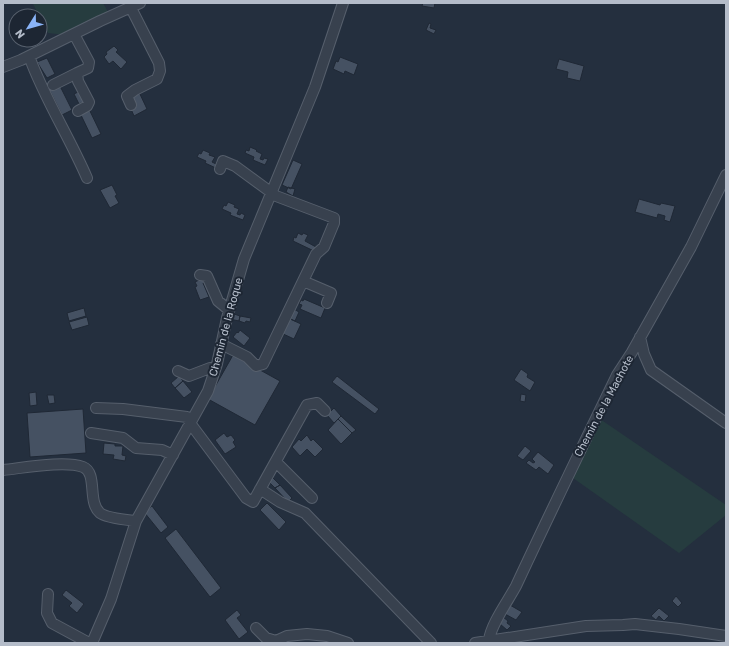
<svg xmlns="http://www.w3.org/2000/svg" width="729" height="646" viewBox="0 0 729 646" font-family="Rubik,sans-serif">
<rect width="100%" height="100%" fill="#242f3e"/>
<path fill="#263c3f" d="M34,3H103L108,12L65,35L48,33L33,4Z
M600,419L726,505V515L679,553L573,478Z"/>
<path fill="#455162" stroke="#1f2835" d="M423,3H435L434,8L422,6Z
M429,23L431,24L430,28L436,30L434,34L426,30Z
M114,46L118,50L116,52L127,62L121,69L113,61L109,64L104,57L107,54L106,52Z
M340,57L358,64L354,75L345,71L344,74L333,69L336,61L338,62Z
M47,58L55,74L47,78L37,62Z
M559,59L584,66L580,81L567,78L568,72L556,69Z
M59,84L72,110L62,115L49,89Z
M80,91L85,101L79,104L74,94Z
M139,92L147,109L134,116L131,109L136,107L131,96Z
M89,109L101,134L92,138L80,113Z
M250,147L257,150L256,151L262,154L260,159L263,160L264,158L268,159L265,165L253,160L254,157L245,153L246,150L249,151Z
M203,150L210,153L209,155L215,157L212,162L216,164L217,161L221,163L218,169L205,163L206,161L197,157L199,153L201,154Z
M293,160L302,164L291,189L282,185Z
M112,185L117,195L115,196L119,203L110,208L100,190Z
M288,187L295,189L293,196L286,192Z
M639,199L660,205L661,203L675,206L670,222L664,220L665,216L658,214L657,218L635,212Z
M228,202L235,205L234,207L239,209L237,214L240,215L241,213L245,215L243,220L230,215L231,213L222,209L224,205L226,206Z
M298,233L302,235L303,233L308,235L305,241L316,247L314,251L293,241L294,237L296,238Z
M203,278L205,283H203L209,297L200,300L195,287L197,286L195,282Z
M304,299L325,308L321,318L300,309L302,305L299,304L301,300L303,301Z
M84,308L86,316L69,321L67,313Z
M292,308L299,312L295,321L287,317Z
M231,313L240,316L239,321L230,319Z
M240,316L251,318L250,322L246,321L245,323L239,321Z
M87,317L89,325L72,330L69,322Z
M288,318L301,324L294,339L281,333Z
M240,330L250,338L244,346L233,337L237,332L238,333Z
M233,355L280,381L255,425L208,399Z
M521,369L528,374L527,377L535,382L530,391L514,380Z
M179,376L183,381L175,388L171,383Z
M337,376L379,409L375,414L332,382Z
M183,381L192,392L184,398L175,388Z
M36,392L37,405L30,406L29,393Z
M521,394L526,395L525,402L520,401Z
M47,395H54L55,403L49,404Z
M334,408L341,416L334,423L327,415Z
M83,409L86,453L30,457L27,413Z
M341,416L356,430L352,433L338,419Z
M338,419L352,433L341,444L328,430Z
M224,433L227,437L231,435L235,440L233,442L236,447L225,454L215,440Z
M307,435L311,441L313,439L323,449L315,457L307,449L300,456L292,447L299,439L301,441Z
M104,443L115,444V446H123L122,455L126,456L125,461L113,459L114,455L103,454Z
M525,446L531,451L523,460L517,456Z
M538,452L554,465L548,474L539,467L536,470L526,463L529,460L533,463L535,462L532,459Z
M272,477L280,485L275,488L268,481Z
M280,485L292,498L288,502L275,488Z
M267,503L286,522L279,530L260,510Z
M152,506L168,527L161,533L144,512Z
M176,529L221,588L210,597L165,538Z
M66,590L84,604L77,613L69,606L72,603L62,595Z
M676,596L682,603L678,607L672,601Z
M510,605L522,612L516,620L505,614Z
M659,608L669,616L664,621L659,616L656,620L651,616Z
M237,610L241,615L237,618L248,632L239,639L225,620Z
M503,617L508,621L507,623L511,626L507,630L500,624Z"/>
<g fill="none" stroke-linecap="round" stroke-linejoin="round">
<defs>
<path id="minor" d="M74,34L89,62L88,68L77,73L78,81L89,102L87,106L78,111
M29,56C44,98 69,136 87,178
M3,67L21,60L100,21L140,3
M53,85L77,73
M131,105L127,96L135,90L157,79L160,71L159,63L131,8
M220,169L223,161L235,166L276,196L334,218V223L324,247L316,254L263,364L256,366L247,357L221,344
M200,275L207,276L218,301L229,310
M303,281L331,293L327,303
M640,337L644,354L651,370L726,423
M178,371L189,376L210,368H215
M96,408L123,409L187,417L190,423L246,498L253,502L307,405L317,403L325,411
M91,433L123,438L136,448L162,450L173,455
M276,462L312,498
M3,470C23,468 65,460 83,467C98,473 87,502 100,513C106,518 128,520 136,521
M260,489L280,502L305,513L431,643
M48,594L47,613L52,623L89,643
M256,628L266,638L276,641L287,636L307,634L327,636L348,643
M489,640C491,624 508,601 516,586C549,515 583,445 617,375L632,352L691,247L726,175
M92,643L111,599L136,521L208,391L217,364L227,318L244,259L315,87L343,3
M475,643L586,626L623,625L635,624L679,629L726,636"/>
</defs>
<use href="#minor" stroke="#565f6c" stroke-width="12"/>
<use href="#minor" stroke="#38414e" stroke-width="10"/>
</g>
<g text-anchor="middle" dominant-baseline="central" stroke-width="4" stroke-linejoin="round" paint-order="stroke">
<g font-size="11" fill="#b4bcc9" stroke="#1d2633">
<text transform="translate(226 327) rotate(-75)">Chemin de la Roque</text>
<text transform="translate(604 406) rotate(-62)">Chemin de la Machote</text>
</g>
</g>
<rect width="729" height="646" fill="none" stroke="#b4bcc9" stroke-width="8"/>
<g transform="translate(28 28) rotate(233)"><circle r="19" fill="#1d2633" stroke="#59626f"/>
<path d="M0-3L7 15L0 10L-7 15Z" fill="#8ab4f8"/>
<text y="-6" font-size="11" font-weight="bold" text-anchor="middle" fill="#b4bcc9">N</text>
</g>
</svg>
